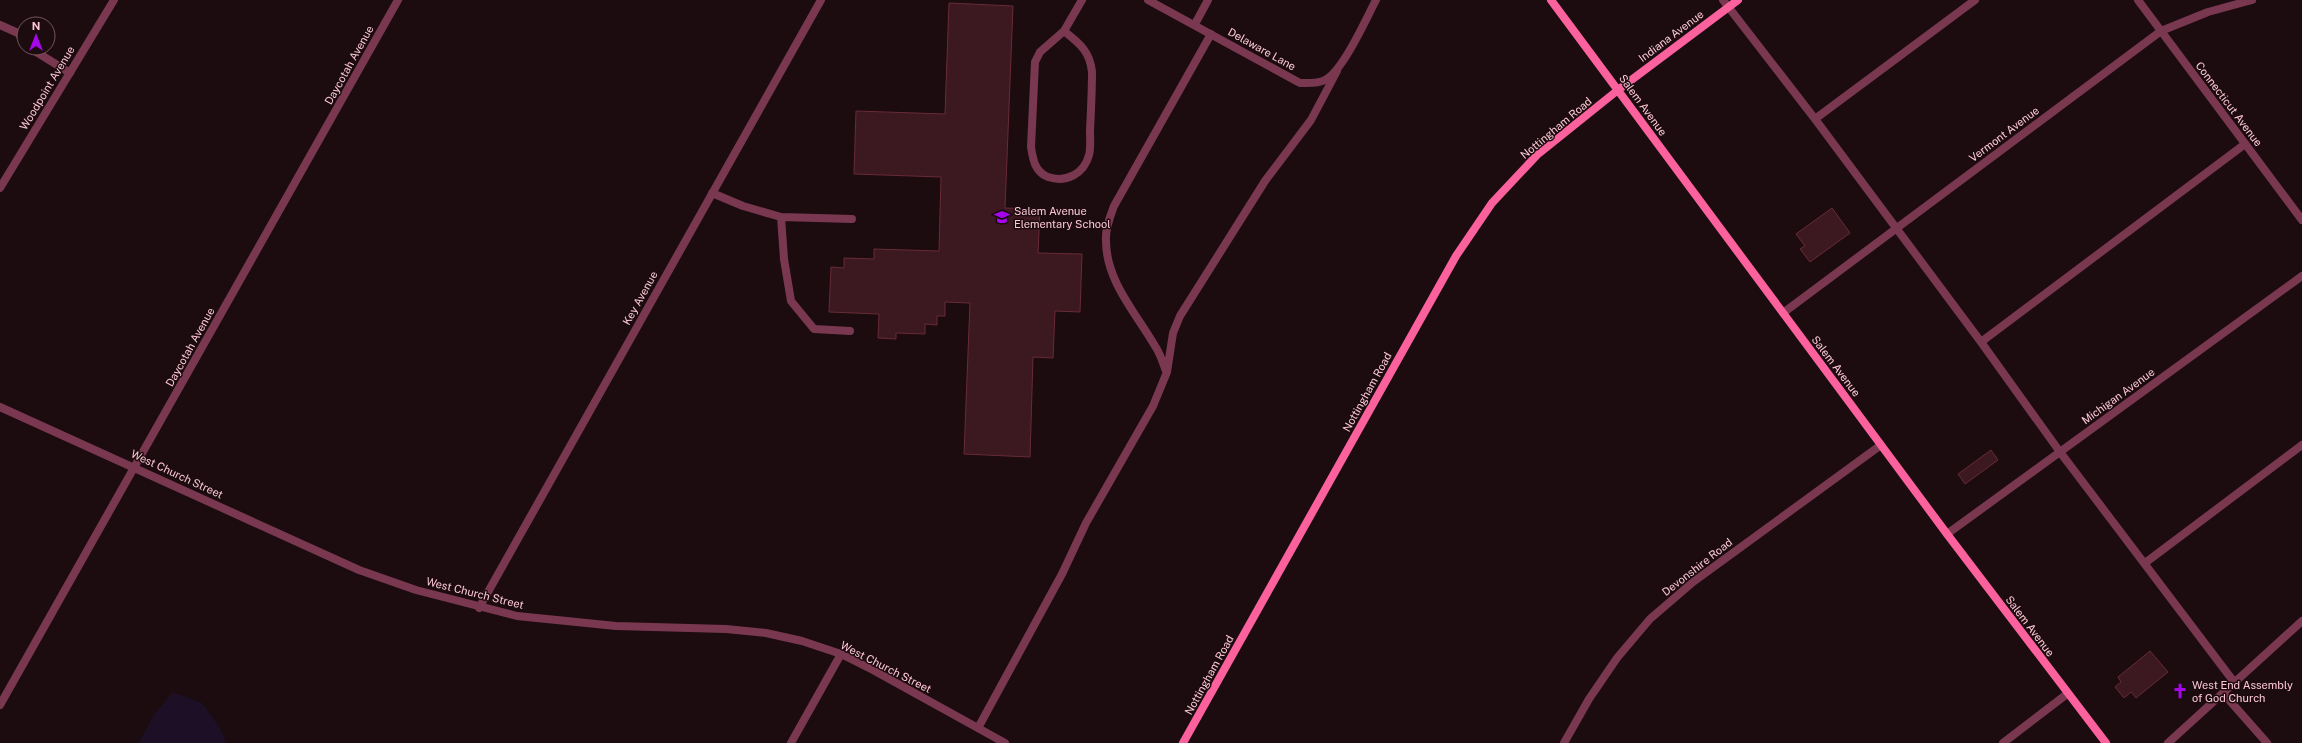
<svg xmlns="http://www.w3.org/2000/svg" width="2302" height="743" viewBox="0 0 2302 743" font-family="'Public Sans',sans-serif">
<rect width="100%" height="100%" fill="#1c0c0f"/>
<path fill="#1c0f26" d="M173,692L202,703L220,728L226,743H139L153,716Z"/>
<path fill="#3c1820" stroke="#682b37" d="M949,3L1013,6L1005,208L1040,209L1038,253L1082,254L1080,312L1055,311L1053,358L1033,357L1030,457L964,454L970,303L945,302V316H937V325L925,324V334L896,333V339L878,338L879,314L829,312L831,267L844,268V258L874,259V249L939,251L941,177L854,174L856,111L945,114Z
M1832,208L1850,233L1810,262L1800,249L1805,246L1796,234Z
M1991,450L1998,460L1965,484L1958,474Z
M2150,651L2168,672L2136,698L2131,692L2124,698L2115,687L2121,682L2118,677Z"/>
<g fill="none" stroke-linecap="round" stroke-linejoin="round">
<path stroke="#7a3850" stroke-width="8" d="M1723,0L1815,119L1981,342L2060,452L2234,682
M1195,24L1208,0
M0,25L18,33L24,41
M1064,31C1079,43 1090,51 1092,72C1092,91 1091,111 1090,131C1090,138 1091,148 1089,155C1084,174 1066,183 1048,177C1035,172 1033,160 1031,147L1035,62L1040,52L1064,31L1082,0
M30,48L70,73
M1815,119L1975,0
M712,193L743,206L781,217L852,219
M781,217L784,259L791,301L814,329L850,331
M1981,342L2245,144
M1166,371C1163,363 1160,353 1155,346C1136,313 1106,281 1106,241C1105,229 1110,217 1114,206L1211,34
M2145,563L2302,445
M2223,693L2267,743
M978,728L1062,574L1086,523L1153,406L1167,372L1173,333L1180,316L1265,181L1311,120L1337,71"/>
<path stroke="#7a3850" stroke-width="8" d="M1148,0L1300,83C1308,83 1317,84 1325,80C1343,71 1366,19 1376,0
M2138,0L2302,220
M0,188L114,0
M1783,313L2161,31L2208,12L2252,0
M0,407L359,570L416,590L517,616L616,626L726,629L766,633L802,641L841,654L873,670L1005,743
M1947,534L2302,276
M479,608L821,0
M0,705L398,0
M791,743L841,654
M1564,743L1589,699L1617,658L1650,619L1693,582L1881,445
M2003,743L2067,694
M2168,743L2302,621"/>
<path stroke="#fb619c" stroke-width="8" d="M1551,0L1947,534L2106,743
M1183,743L1456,256L1492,203L1537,155L1618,90L1738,0"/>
</g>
<defs>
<symbol id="school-bare" viewBox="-9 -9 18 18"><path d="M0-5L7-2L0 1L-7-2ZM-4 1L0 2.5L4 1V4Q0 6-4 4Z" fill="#a606ec" stroke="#1c0c0f" stroke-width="2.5" paint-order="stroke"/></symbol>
<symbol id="church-bare" viewBox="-9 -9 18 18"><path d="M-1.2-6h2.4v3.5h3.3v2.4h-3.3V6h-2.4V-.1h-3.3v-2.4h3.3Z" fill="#a606ec" stroke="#1c0c0f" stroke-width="2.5" paint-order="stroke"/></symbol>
</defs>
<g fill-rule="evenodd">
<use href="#school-bare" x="991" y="206" width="22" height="22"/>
<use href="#church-bare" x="2169" y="680" width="22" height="22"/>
</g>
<g text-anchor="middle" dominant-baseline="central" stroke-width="3" stroke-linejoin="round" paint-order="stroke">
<g font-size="11" fill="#fec8d8" stroke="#1c0c0f">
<text transform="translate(1671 36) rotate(-37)">Indiana Avenue</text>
<text transform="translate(1262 49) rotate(29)">Delaware Lane</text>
<text transform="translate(349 65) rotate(-61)">Daycotah Avenue</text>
<text transform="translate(47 88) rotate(-59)">Woodpoint Avenue</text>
<text transform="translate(2229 104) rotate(53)">Connecticut Avenue</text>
<text transform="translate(1643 105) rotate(54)">Salem Avenue</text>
<text transform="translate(1556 128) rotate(-40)">Nottingham Road</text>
<text transform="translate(2004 134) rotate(-37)">Vermont Avenue</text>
<text transform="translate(640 298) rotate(-61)">Key Avenue</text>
<text transform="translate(190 347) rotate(-61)">Daycotah Avenue</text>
<text transform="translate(1836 366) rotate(53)">Salem Avenue</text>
<text transform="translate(1367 392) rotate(-61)">Nottingham Road</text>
<text transform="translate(2118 396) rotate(-36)">Michigan Avenue</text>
<text transform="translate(177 474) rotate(25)">West Church Street</text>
<text transform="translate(1697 567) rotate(-38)">Devonshire Road</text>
<text transform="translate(475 593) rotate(14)">West Church Street</text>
<text transform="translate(2030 626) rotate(53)">Salem Avenue</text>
<text transform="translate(886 667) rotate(27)">West Church Street</text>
<text transform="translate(1209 675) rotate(-61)">Nottingham Road</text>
</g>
<g font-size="11" fill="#fec8d8" stroke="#1c0c0f" text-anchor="start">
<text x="1014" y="211">Salem Avenue<tspan x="1014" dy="13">Elementary School</tspan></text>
<text x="2192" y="685">West End Assembly<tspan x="2192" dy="13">of God Church</tspan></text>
</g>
</g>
<g transform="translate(36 36)"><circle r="19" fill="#1c0c0f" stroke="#76575f"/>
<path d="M0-3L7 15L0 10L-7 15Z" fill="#a606ec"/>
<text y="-6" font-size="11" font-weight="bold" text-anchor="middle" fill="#fec8d8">N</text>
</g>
</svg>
